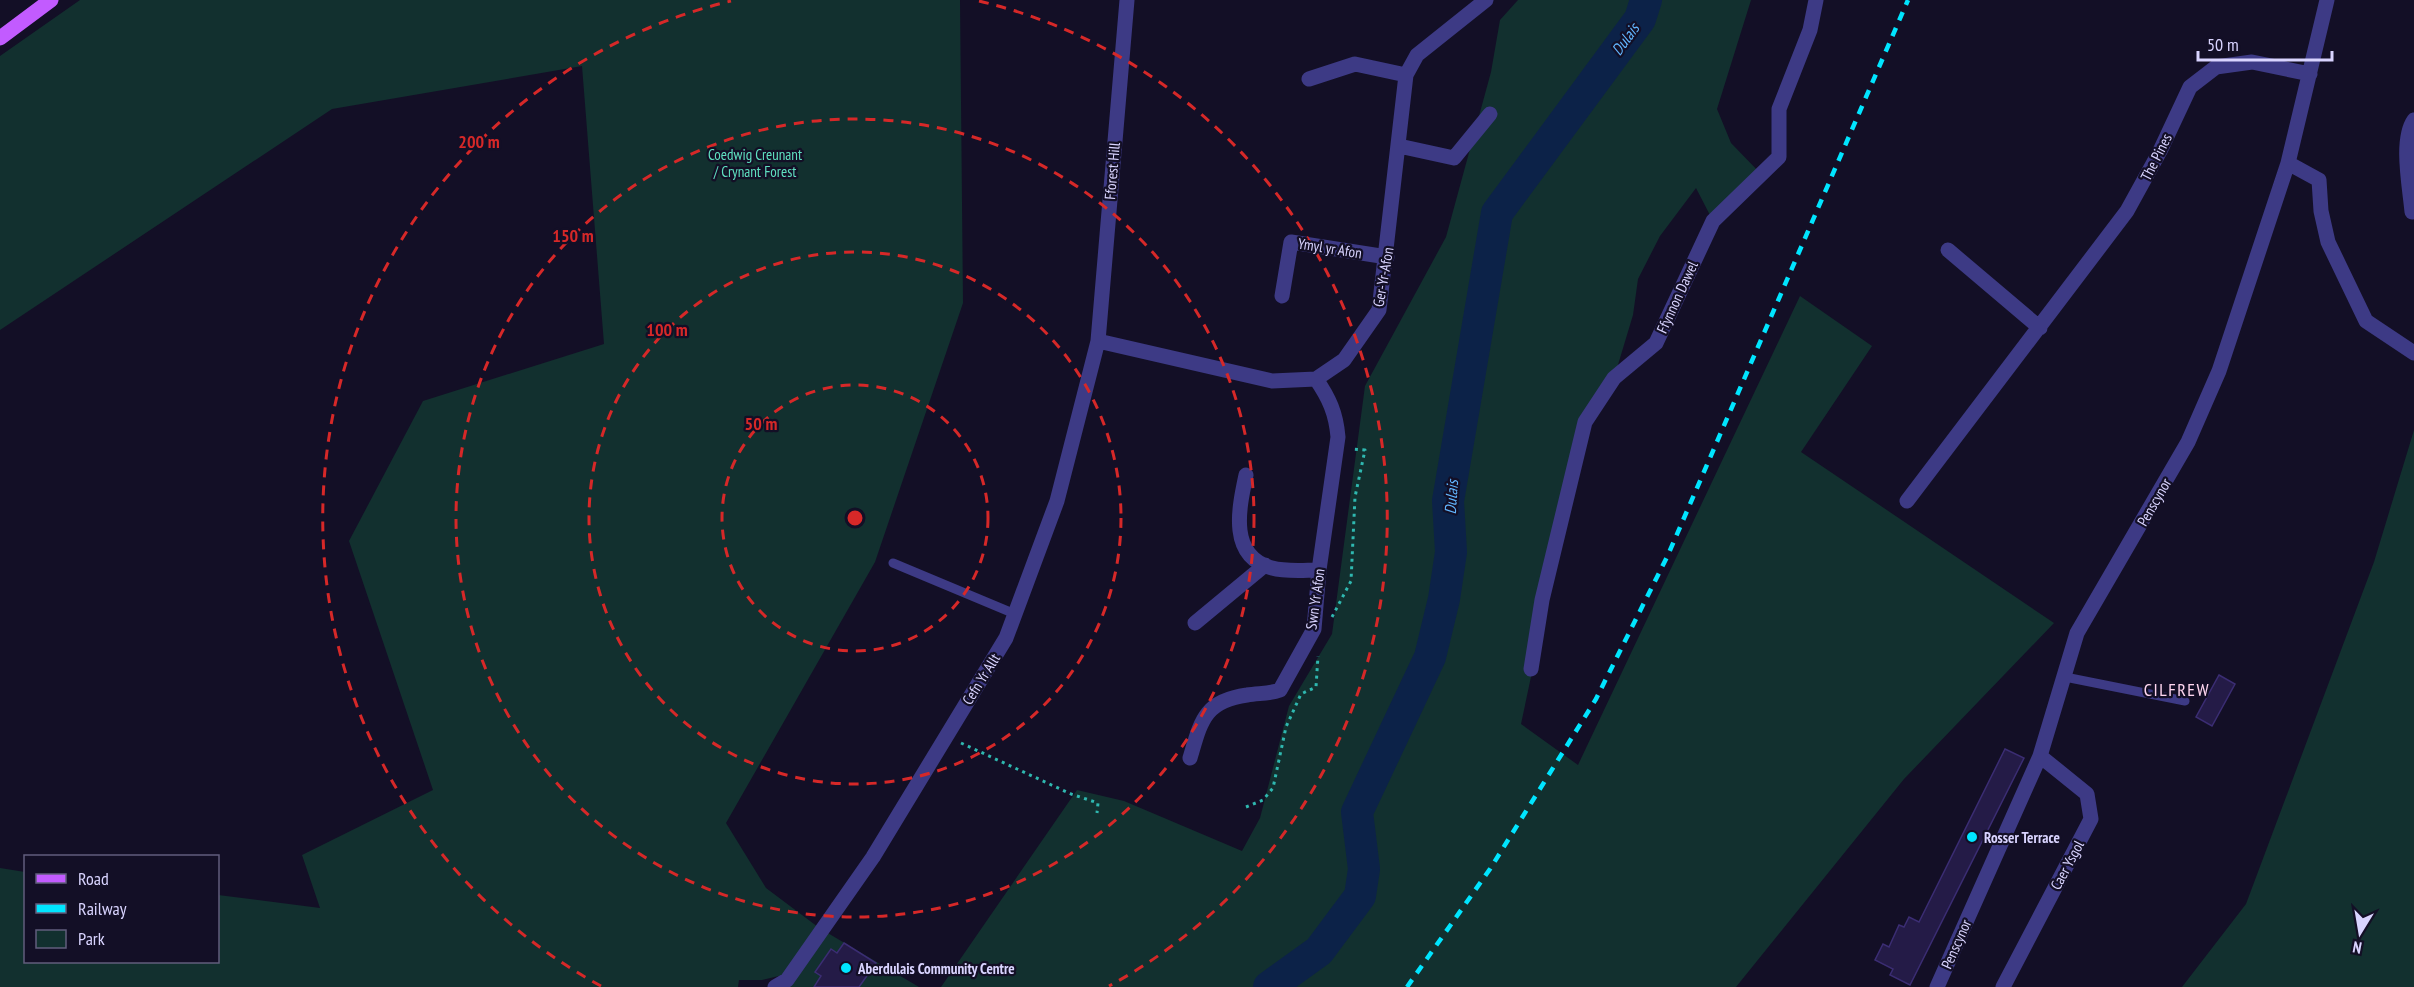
<svg xmlns="http://www.w3.org/2000/svg" width="2414" height="987" viewBox="0 0 2414 987" font-family="'PT Sans Narrow',sans-serif">
<rect width="100%" height="100%" fill="#130f26"/>
<path fill="#12302f" d="M80,0H960L963,303L875,562L726,823L766,888L818,927L787,974L762,980H739L738,987H0V868L25,872L26,962H218V895L320,908L302,855L433,790L349,541L423,401L604,344L582,66L332,109L0,330V56Z
M1518,0H1751L1717,109L1731,143L1761,174L1713,221L1696,188L1660,236L1638,279L1633,315L1614,378L1585,422L1521,724L1578,765L1800,296L1872,346L1801,452L2054,623L1904,779L1736,987H941L1077,790L1124,801L1242,851L1260,818L1289,706L1332,634L1365,386L1446,237L1491,72L1500,20Z
M2414,430V987H2182L2246,904L2374,562Z
M826,932L919,987H785Z"/>
<g fill="none" stroke-linecap="round" stroke-linejoin="round">
<path stroke="#0c2248" stroke-width="32" d="M1269,987L1319,951L1360,896L1364,869L1357,812L1430,657L1444,599L1451,552L1448,501L1497,213L1640,19L1646,0"/>
</g>
<path fill="#241b47" stroke="#3b2d73" stroke-width="1.5" d="M2219,675L2235,684L2212,726L2196,717Z
M2005,749L2024,758L1910,985L1890,975L1893,969L1875,960L1883,944L1889,947L1899,925L1904,927L1909,917L1919,922Z
M844,943L876,963L859,987H814L821,976L815,972L831,949L837,953Z"/>
<g fill="none" stroke-linecap="round" stroke-linejoin="round">
<path stroke="#2fb8b0" stroke-width="3" stroke-dasharray="3 4.5" stroke-linecap="butt" d="M1332,617L1351,581L1355,497L1365,450L1353,449
M961,743L1071,794L1098,803L1097,813
M1246,807L1263,800L1273,788L1286,727L1301,694L1316,687L1318,656"/>
<path stroke="#3d3a85" stroke-width="9" d="M893,563L1015,614
M2065,677L2185,701"/>
<path stroke="#3d3a85" stroke-width="15" d="M1309,79L1355,64L1406,75
M1399,146L1454,158L1490,114
M2288,163L2319,180L2321,211L2328,242L2366,321L2414,353
M2412,212C2410,188 2400,140 2414,120
M1948,250L2040,328
M1282,296L1291,242L1387,257
M1098,341L1272,381L1316,379L1344,360L1379,310L1406,75L1417,55L1486,0
M1246,475C1239,508 1228,556 1272,568C1286,572 1305,570 1319,570
M1907,501L2127,211L2160,151L2190,87L2216,67L2252,62L2310,74
M1195,623L1265,565
M1531,669L1542,600L1585,422L1614,378L1656,343L1713,221L1779,157V109L1810,30L1816,0
M1190,758C1201,721 1204,701 1247,695C1259,693 1269,694 1280,690L1314,629L1319,570L1338,437C1336,413 1329,398 1316,379
M775,987L787,980L873,857L1006,638L1057,501L1098,341L1127,0
M1937,987L2040,756L2077,633L2188,442L2219,371L2288,163L2327,0
M2003,987L2091,819L2087,794L2040,756"/>
<path stroke="#c25bff" stroke-width="15" d="M0,38L51,0"/>
<path stroke="#00e5ff" stroke-width="4.5" stroke-dasharray="9 8" stroke-linecap="butt" d="M1407,987L1490,869L1596,699L1668,555L1908,0"/>
</g>
<g fill="none" stroke="#d62828" stroke-width="3" stroke-dasharray="10 8">
<circle cx="855" cy="518" r="133"/>
<circle cx="855" cy="518" r="266"/>
<circle cx="855" cy="518" r="399"/>
<path d="M601 986A532 532 0 0 1 731 1M979 1A532 532 0 0 1 1109 986"/>
</g>
<g fill="#00e5ff" stroke="#130f26" stroke-width="2">
<circle cx="1972" cy="837" r="6"/>
<circle cx="846" cy="968" r="6"/>
</g>
<g text-anchor="middle" dominant-baseline="central" stroke-width="4.5" stroke-linejoin="round" paint-order="stroke">
<g font-size="15" fill="#5fe0c0" stroke="#130f26">
<text x="755" y="154">Coedwig Creunant<tspan x="755" dy="17">/ Crynant Forest</tspan></text>
</g>
<g font-size="15" fill="#d9d4ff" stroke="#130f26">
<text transform="translate(2156 157) rotate(-63)">The Pines</text>
<text transform="translate(1112 171) rotate(-85)">Fforest Hill</text>
<text transform="translate(1330 248) rotate(9)">Ymyl yr Afon</text>
<text transform="translate(1383 277) rotate(-80)">Ger-Yr-Afon</text>
<text transform="translate(1677 297) rotate(-65)">Ffynnon Dawel</text>
<text transform="translate(2154 502) rotate(-60)">Penscynor</text>
<text transform="translate(1315 599) rotate(-82)">Swn Yr Afon</text>
<text transform="translate(981 679) rotate(-58)">Cefn Yr Allt</text>
<text transform="translate(2067 865) rotate(-62)">Caer Ysgol</text>
<text transform="translate(1956 944) rotate(-66)">Penscynor</text>
</g>
<g font-size="15" font-weight="bold" fill="#d9d4ff" stroke="#130f26" text-anchor="start">
<text x="1984" y="837">Rosser Terrace</text>
<text x="858" y="968">Aberdulais Community Centre</text>
</g>
<g font-size="16" font-style="italic" fill="#62b6ff" stroke="#130f26">
<text transform="translate(1625 39) rotate(-54)">Dulais</text>
<text transform="translate(1451 497) rotate(-86)">Dulais</text>
</g>
<g font-size="18" letter-spacing="1.5" fill="#ffd6f0" stroke="#130f26">
<text x="2177" y="689">CILFREW</text>
</g>
</g>
<circle cx="855" cy="518" r="9" fill="#d62828" stroke="#130f26" stroke-width="3"/>
<g font-size="18" text-anchor="middle" font-weight="bold" fill="#d62828" stroke="#130f26" stroke-width="4.5" stroke-linejoin="round" paint-order="stroke">
<text x="479" y="148">200 m</text>
<text x="573" y="242">150 m</text>
<text x="667" y="336">100 m</text>
<text x="761" y="430">50 m</text>
</g>
<rect x="24" y="855" width="195" height="108" fill="#130f26" stroke="#625e7d" stroke-width="1.5"/>
<rect x="36" y="874" width="30" height="9" fill="#c25bff" stroke="#625e7d" stroke-width="1.5"/>
<text x="78" y="885" font-size="18" fill="#d9d4ff">Road</text>
<rect x="36" y="904" width="30" height="9" fill="#00e5ff" stroke="#625e7d" stroke-width="1.5"/>
<text x="78" y="915" font-size="18" fill="#d9d4ff">Railway</text>
<rect x="36" y="930" width="30" height="18" fill="#12302f" stroke="#625e7d" stroke-width="1.5"/>
<text x="78" y="945" font-size="18" fill="#d9d4ff">Park</text>
<g transform="translate(2360 933) rotate(191)" stroke="#130f26" stroke-width="4.5" paint-order="stroke">
<path d="M0-4.5L10 22L0 15L-10 22Z" fill="#d9d4ff"/>
<text y="-9" font-size="16" font-weight="bold" text-anchor="middle" fill="#d9d4ff">N</text>
</g>
<path d="M2198 51v9h134v-9" fill="none" stroke="#d9d4ff" stroke-width="3"/>
<text x="2207" y="51" font-size="18" fill="#d9d4ff" stroke="#130f26" stroke-width="4.5" paint-order="stroke">50 m</text>
</svg>
